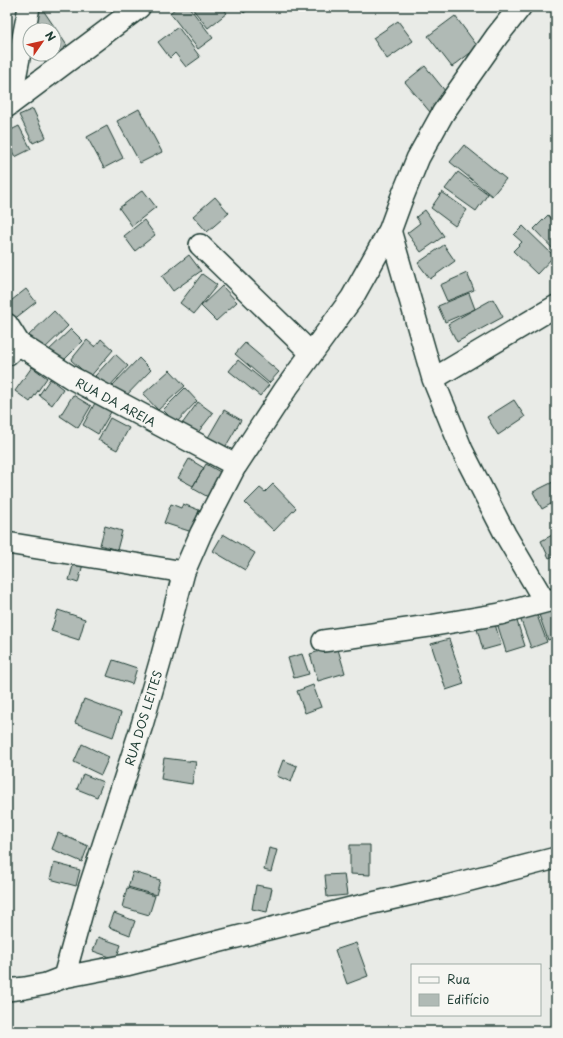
<svg xmlns="http://www.w3.org/2000/svg" width="563" height="1038" viewBox="0 0 563 1038" font-family="'Playpen Sans',sans-serif">
<rect width="100%" height="100%" fill="#e9ebe7"/>
<filter id="ink" filterUnits="userSpaceOnUse"><feTurbulence type="fractalNoise" baseFrequency=".025" numOctaves="2"/><feDisplacementMap in="SourceGraphic" scale="8" xChannelSelector="R" yChannelSelector="G"/><feConvolveMatrix kernelMatrix="1 2 1 2 8 2 1 2 1" color-interpolation-filters="sRGB"/></filter>
<g filter="url(#ink)">
<path fill="#b0bab5" stroke="#1f3d34" d="M37,7H41L68,47L56,56L54,53V30H34Z
M177,7H189L213,38L198,49L170,13Z
M191,7H222L227,13L208,28Z
M239,7H251L244,13Z
M457,7H467L460,12Z
M455,16L478,47L452,67L428,36Z
M398,21L413,41L387,59L373,38Z
M178,27L200,57L186,67L175,53L170,58L158,42Z
M425,66L450,97L430,112L405,82Z
M33,109L46,137L33,143L19,115Z
M139,109L162,152L140,163L117,121Z
M19,126L31,149L15,157L7,141V132Z
M107,126L123,158L104,168L87,137Z
M464,145L506,179L492,196L450,162Z
M458,172L488,194L476,211L445,189Z
M143,190L156,207L132,226L119,208Z
M442,192L467,210L455,226L431,208Z
M215,197L229,213L207,232L193,216Z
M425,210L444,236L421,252L407,233L420,223L416,217Z
M548,215L556,224V252L534,229Z
M144,220L155,235L135,251L124,236Z
M523,226L554,256L537,274L513,251L522,242L514,235Z
M444,245L455,261L430,279L418,263Z
M189,255L201,271L173,291L162,276Z
M467,273L474,290L447,301L440,285Z
M202,274L217,285L194,314L180,303Z
M222,286L237,302L216,321L201,306Z
M26,289L36,302L13,320L7,312V304Z
M469,293L475,309L445,322L438,306Z
M493,299L503,317L457,342L448,324Z
M54,311L68,326L41,352L26,338Z
M71,329L83,341L59,365L46,353Z
M101,339L113,350L90,377L71,360L87,340L95,347Z
M245,343L279,372L269,383L235,354Z
M115,354L128,366L108,388L95,376Z
M139,358L151,370L122,400L110,388Z
M238,360L269,385L260,396L229,371Z
M32,367L47,378L30,402L15,391Z
M170,370L185,386L158,410L143,394Z
M50,379L63,389L52,405L39,395Z
M185,388L197,401L176,423L163,410Z
M73,395L91,406L78,428L60,416Z
M514,400L525,417L498,435L487,417Z
M198,402L213,413L196,435L182,424Z
M95,403L111,412L98,434L83,425Z
M224,410L241,420L223,451L206,441Z
M110,418L129,428L117,450L98,440Z
M189,459L204,468L193,486L178,478Z
M206,464L222,473L208,497L192,488Z
M555,481L556,501L542,509L533,492Z
M273,484L296,508L274,531L245,503L260,488L265,492Z
M171,504L181,508L183,504L199,510L192,532L164,523Z
M105,526L122,531L117,550L100,545Z
M556,533V555L549,558L541,541Z
M223,534L255,553L245,570L213,551Z
M74,562L83,564L78,583L69,580Z
M555,606L556,610V637L548,640L538,612Z
M58,610L85,619L79,640L51,631Z
M535,610L547,642L531,648L519,615Z
M516,618L525,646L506,652L497,623Z
M495,624L501,645L483,650L477,629Z
M449,639L464,684L446,690L431,644Z
M337,646L345,673L318,681L310,654Z
M302,654L309,674L294,678L288,658Z
M113,660L137,668L132,684L107,676Z
M313,685L321,707L305,713L297,691Z
M84,699L121,713L113,737L75,723Z
M82,744L109,757L101,775L74,762Z
M164,758L196,762L192,784L161,779Z
M283,760L297,766L291,782L277,776Z
M83,774L103,782L97,797L77,789Z
M58,833L88,846L82,862L52,849Z
M350,845H370V875L350,874Z
M269,848L277,850L271,872L264,870Z
M54,863L80,870L76,886L50,879Z
M133,872L160,880L156,895L128,887Z
M344,874L347,895L327,897L325,875Z
M256,885L272,888L267,912L252,909Z
M127,888L155,896L149,915L122,907Z
M114,913L135,921L130,935L109,927Z
M98,937L121,945L116,959L93,951Z
M356,943L368,976L347,984L335,950Z"/>
<g fill="none" stroke-linecap="round" stroke-linejoin="round">
<defs>
<path id="minor" d="M10,104L29,7
M390,230L433,379L462,450L505,534L545,602
M200,245L311,353
M7,355L19,344
M433,379L556,306
M7,543L184,572
M323,641L429,626L500,614L556,599
M64,977L86,898L142,725L161,659L184,572L201,533L236,465
M7,990L25,988L46,984L64,977L126,965L351,908L447,886L556,858"/>
<path id="tertiary" d="M7,106L139,7
M7,325L19,344L72,378L236,465L285,390L352,298L390,230L401,200L418,158L443,113L497,36L520,7"/>
</defs>
<use href="#minor" stroke="#1f3d34" stroke-width="24"/>
<use href="#tertiary" stroke="#1f3d34" stroke-width="25"/>
<use href="#minor" stroke="#f6f6f2" stroke-width="21"/>
<use href="#tertiary" stroke="#f6f6f2" stroke-width="22"/>
</g>
</g>
<g text-anchor="middle" dominant-baseline="central" stroke-width="3" stroke-linejoin="round" paint-order="stroke">
<g font-size="12" fill="#1f3d34" stroke="#f6f6f2">
<text transform="translate(116 402) rotate(28)">RUA DA AREIA</text>
<text transform="translate(143 718) rotate(-73)">RUA DOS LEITES</text>
</g>
</g>
<rect width="563" height="1038" fill="none" stroke="#f6f6f2" stroke-width="24"/>
<rect x="12" y="12" width="539" height="1014" fill="none" stroke="#1f3d34" stroke-width="1.5" filter="url(#ink)"/>
<rect x="411" y="964" width="130" height="52" fill="#f6f6f2" stroke="#a0aca6"/>
<rect x="419" y="977" width="20" height="6" fill="#f6f6f2" stroke="#a0aca6"/>
<text x="447" y="984" font-size="12" fill="#1f3d34">Rua</text>
<rect x="419" y="994" width="20" height="12" fill="#b0bab5" stroke="#a0aca6"/>
<text x="447" y="1004" font-size="12" fill="#1f3d34">Edifício</text>
<g transform="translate(42 42) rotate(56)"><circle r="19" fill="#f6f6f2" stroke="#a0aca6"/>
<path d="M0-3L7 15L0 10L-7 15Z" fill="#c8321e"/>
<text y="-6" font-size="11" font-weight="bold" text-anchor="middle" fill="#1f3d34">N</text>
</g>
</svg>
